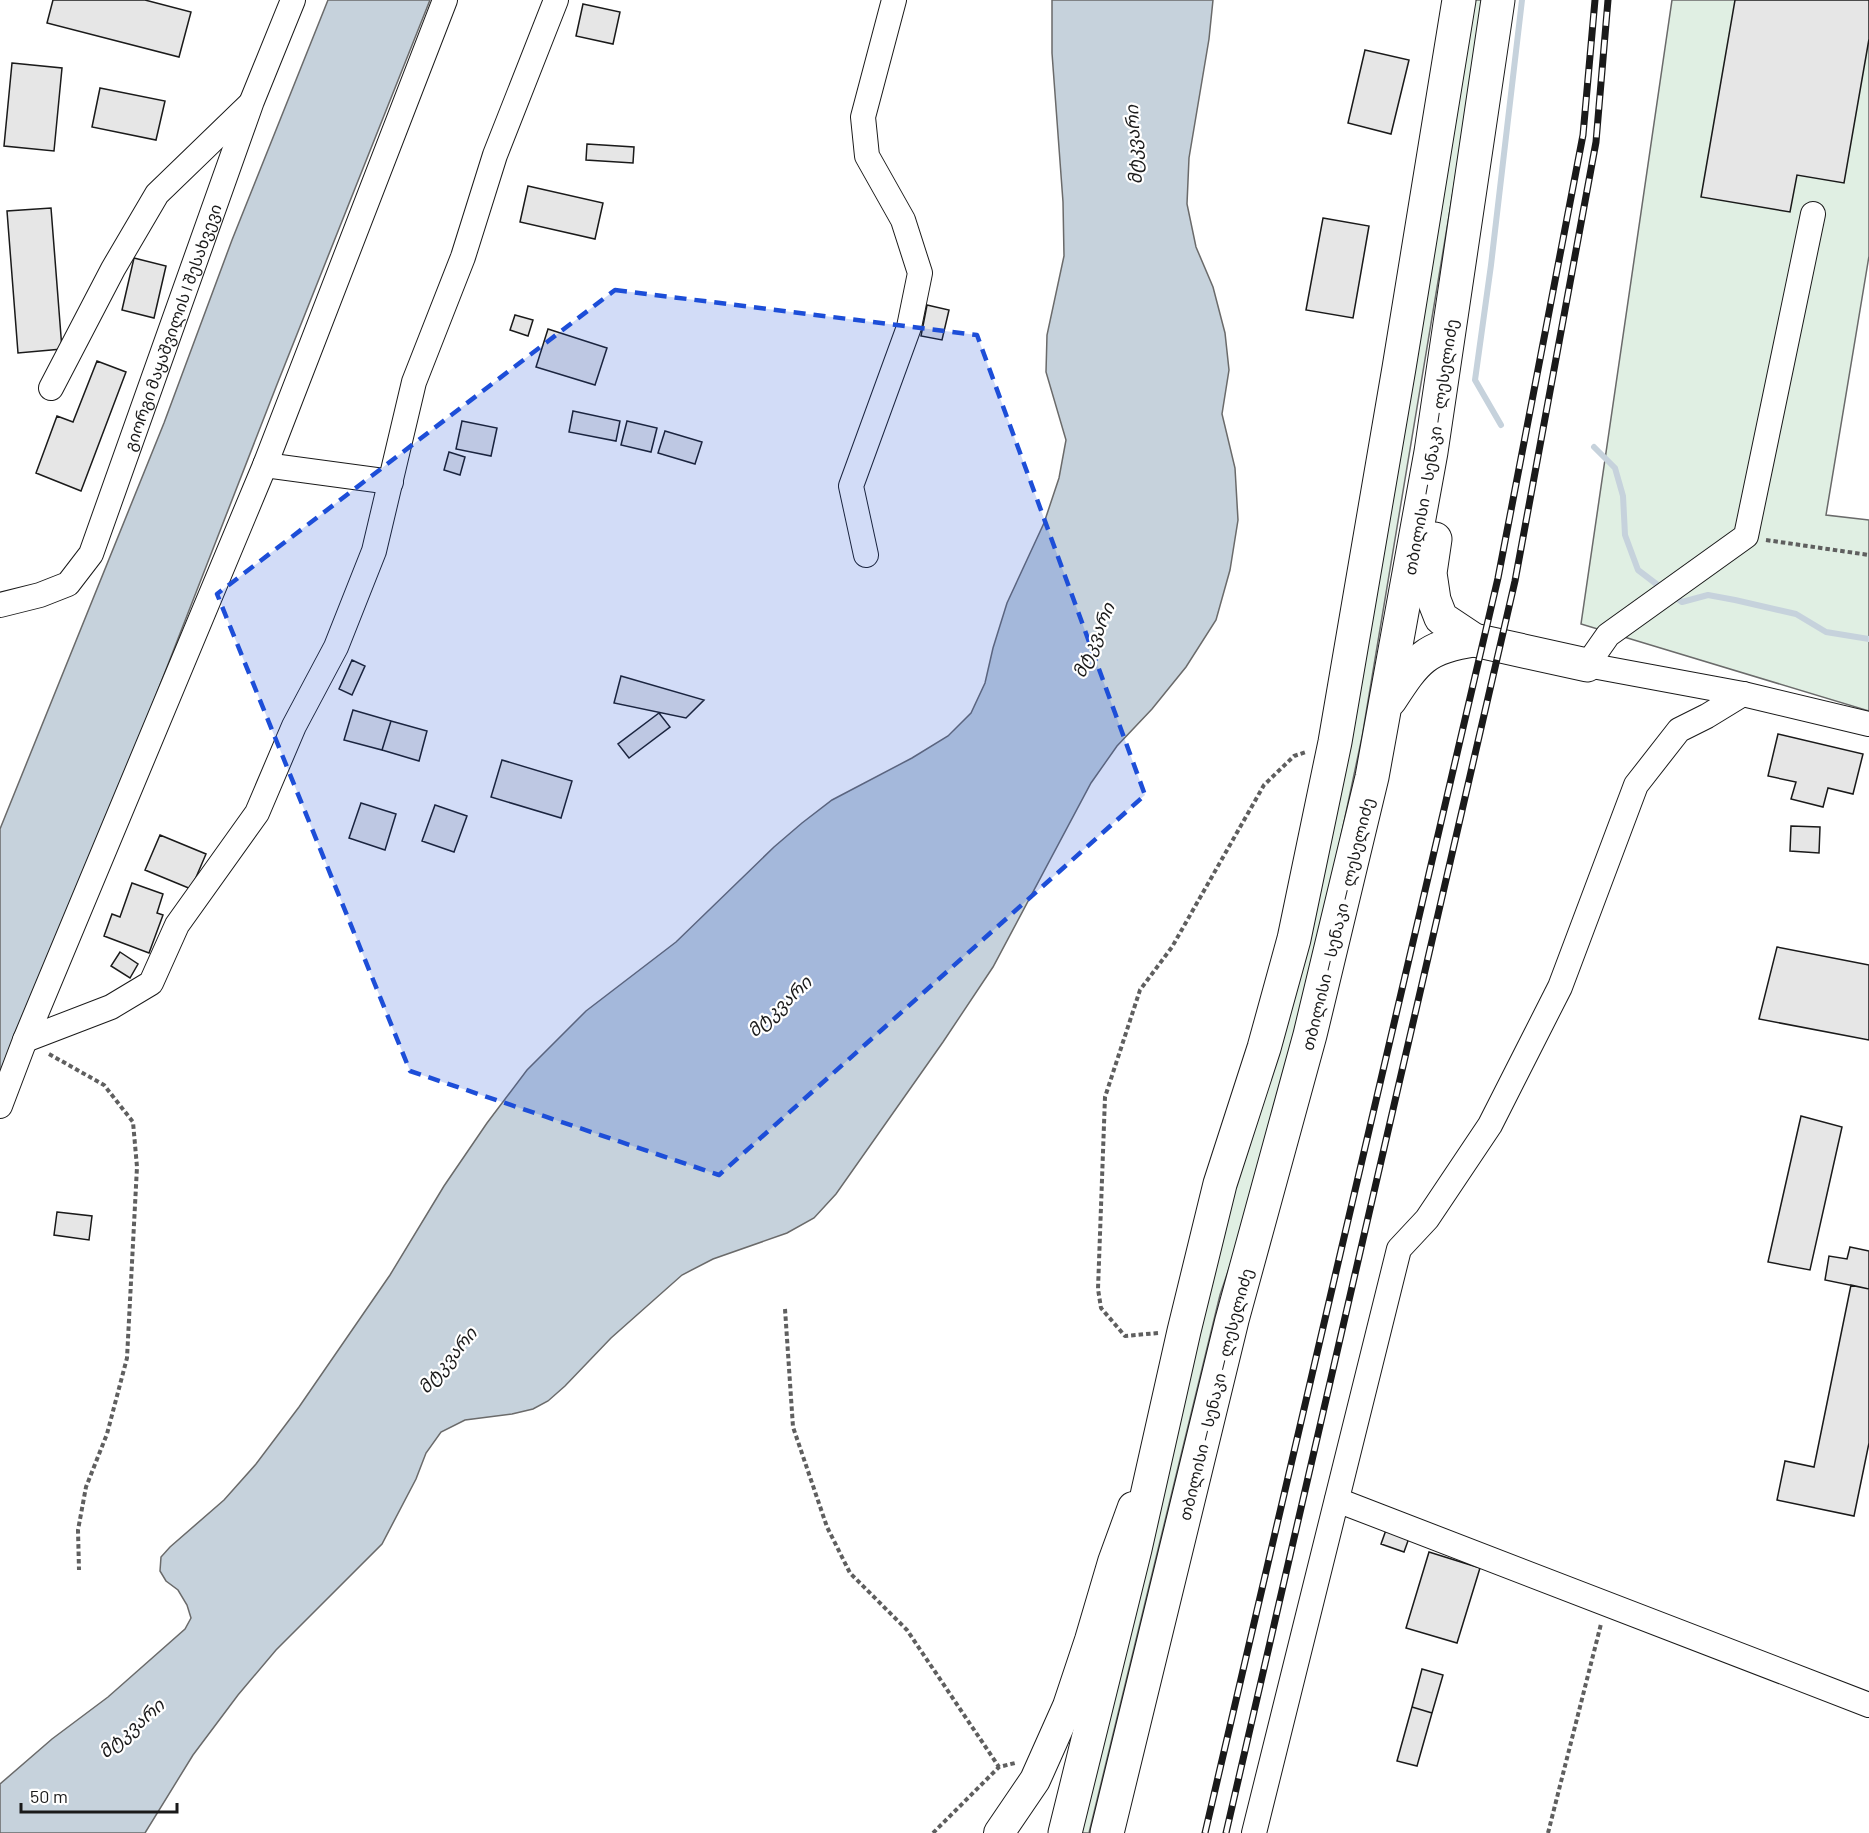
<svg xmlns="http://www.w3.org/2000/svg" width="1869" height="1833" viewBox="0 0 1869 1833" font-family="Barlow,'Noto Sans Georgian',sans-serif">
<rect width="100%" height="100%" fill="#fff"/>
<path fill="#e0efe3" stroke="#6a6a6a" stroke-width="1.5" d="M1470,0H1485L1362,737L1330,888L1284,1078L1239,1239L1220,1295L1089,1833H1078L1216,1234L1288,1001Z
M1672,0H1869V256L1826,515L1869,520V711L1581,624Z"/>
<path fill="#c6d2dc" stroke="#6a6a6a" stroke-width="1.5" d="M328,0H430L276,387L0,1096V829L164,423L232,240Z
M1052,0H1213L1209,39L1189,158L1187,204L1196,247L1213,287L1225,333L1229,370L1222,414L1235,468L1238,520L1230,570L1216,620L1186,667L1152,709L1117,746L1091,783L993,967L943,1042L836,1194L814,1218L787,1233L713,1259L682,1275L611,1338L565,1386L548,1401L533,1409L512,1414L465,1420L441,1432L426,1453L416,1479L382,1544L276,1650L238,1695L193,1755L145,1833H0V1784L52,1739L108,1697L185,1629L191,1618L187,1605L178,1590L166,1581L160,1571L161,1557L170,1547L224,1500L256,1464L299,1407L390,1275L444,1186L487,1123L527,1070L586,1011L676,942L774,847L802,823L832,800L912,758L948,736L971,713L985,683L993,648L1007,603L1044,523L1059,478L1066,440L1046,372L1047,335L1064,256L1063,202L1052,53Z"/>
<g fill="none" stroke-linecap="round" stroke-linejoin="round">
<path stroke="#c6d2dc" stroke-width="6" d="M1501,425L1475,380L1491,265L1522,0
M1594,447L1615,468L1623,496L1625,535L1638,570L1659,586
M1675,597L1682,602L1708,595L1735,600L1796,614L1826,632L1869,639"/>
</g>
<path fill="#e6e6e6" stroke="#1a1a1a" stroke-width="1.5" d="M53,0H145L191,12L179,57L47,23Z
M1735,0H1869V39L1844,183L1797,175L1790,212L1701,197Z
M583,4L620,12L613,44L576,36Z
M1365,50L1409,60L1391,134L1348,123Z
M12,63L62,68L54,151L4,146Z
M100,88L165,101L156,140L92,127Z
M587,144L634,147L633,163L586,160Z
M528,186L603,203L595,239L520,222Z
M51,208L62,349L18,353L7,211Z
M1323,218L1369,226L1353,318L1306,310Z
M134,258L166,266L154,318L122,310Z
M927,305L949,310L942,340L921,336Z
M515,315L533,320L528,336L510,330Z
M548,329L607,348L595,385L536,367Z
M97,361L126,372L81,491L36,473L57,416L73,422Z
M573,411L620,421L616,441L569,432Z
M462,421L497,428L491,456L456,449Z
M627,421L657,428L651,452L621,445Z
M665,431L702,442L695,464L658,453Z
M449,452L465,457L460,475L444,470Z
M352,660L365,666L352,695L339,689Z
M621,676L704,700L686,718L614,703Z
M353,710L391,721L382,750L344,740Z
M659,713L670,727L629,758L618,744Z
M391,721L427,731L419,761L382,750Z
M1778,734L1863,754L1853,794L1828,788L1823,807L1791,799L1796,782L1768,776Z
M502,760L572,781L561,818L491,797Z
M361,803L396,814L385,850L349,838Z
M435,805L467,816L454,852L422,841Z
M1791,826L1820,827L1819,853L1790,851Z
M160,835L206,854L191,889L145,870Z
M132,883L163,894L157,913L163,915L149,953L104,936L112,914L120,917Z
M1777,947L1869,965V1040L1759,1019Z
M120,952L138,964L130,978L111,966Z
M1801,1116L1842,1127L1810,1270L1768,1262Z
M57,1212L92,1216L89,1240L54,1235Z
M1850,1247L1869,1251V1289L1825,1280L1829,1256L1847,1259Z
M1851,1285L1869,1289V1443L1854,1516L1777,1500L1785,1461L1814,1467Z
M1386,1530L1409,1538L1404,1552L1381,1544Z
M1429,1552L1480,1568L1457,1643L1406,1628Z
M1422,1669L1443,1675L1432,1713L1412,1707Z
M1412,1707L1432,1713L1417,1766L1397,1761Z"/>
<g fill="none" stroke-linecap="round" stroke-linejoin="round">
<defs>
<g id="minor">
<path d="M1813,214L1746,536L1608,635L1587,665L1743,694L1869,724"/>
<path d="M51,388L113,269L157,194L249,105"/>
<path d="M265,465L391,482"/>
<path d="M866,555L851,486L909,327L920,273L903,220L867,156L863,117L894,0"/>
<path id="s1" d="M0,605L40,595L68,584L91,554L252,101L293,0"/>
<path d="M25,1040L111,1007L151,983L177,925L257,813L294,726L336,647L374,551L414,382L463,257L495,155L556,0"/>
<path d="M0,1106L25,1040L265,465L445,0"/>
<path d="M1337,1500L1869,1705"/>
<path d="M1254,1833L1399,1249L1427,1219L1490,1125L1560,987L1636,785L1679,730L1707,716L1743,694"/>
</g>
<path id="major" d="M999,1833L1035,1780L1068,1706L1090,1640L1113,1562L1133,1507"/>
<g id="highway">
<path d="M1435,539L1430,573L1434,600L1441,618L1474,640L1587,665"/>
<path d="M1390,700C1416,660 1425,647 1474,640"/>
<path d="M1065,1833L1135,1549L1184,1331L1220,1184L1264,1048L1294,939L1335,742L1399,368L1459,0"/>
<path id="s2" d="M1107,1833L1232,1320L1310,1035L1372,777L1431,452L1498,0"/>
</g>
</defs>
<use href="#minor" stroke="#1a1a1a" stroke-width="26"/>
<use href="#major" stroke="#1a1a1a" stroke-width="32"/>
<use href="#highway" stroke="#1a1a1a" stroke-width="35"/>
<path stroke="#5f5f5f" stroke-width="4" stroke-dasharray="4.5 3" stroke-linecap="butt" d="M1766,540L1869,555
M49,1054L104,1085L133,1122L137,1167L127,1358L107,1434L86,1487L78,1530L79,1570
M785,1309L793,1427L827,1527L850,1573L907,1630L999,1767
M1158,1333L1125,1336L1101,1308L1098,1289L1105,1097L1140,990L1172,947L1264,785L1294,756L1306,752
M933,1833L999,1767L1015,1763
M1548,1833L1601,1624"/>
<use href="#minor" stroke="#fff" stroke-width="24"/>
<use href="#major" stroke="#fff" stroke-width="30"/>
<use href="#highway" stroke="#fff" stroke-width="33"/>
<defs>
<path id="rail" d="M1205,1833L1498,578L1583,135L1595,0
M1226,1833L1515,581L1596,142L1608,0"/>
</defs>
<use href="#rail" stroke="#1a1a1a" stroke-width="7"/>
<use href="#rail" stroke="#fff" stroke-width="4.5" stroke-dasharray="14" stroke-linecap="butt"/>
</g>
<path fill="#1d4ed8" fill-opacity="0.2" stroke="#1d4ed8" stroke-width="4.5" stroke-dasharray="12 8" stroke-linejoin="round" d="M615,290L977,335L1145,795L719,1175L410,1071L217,594Z"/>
<g text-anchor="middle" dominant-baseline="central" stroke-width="4.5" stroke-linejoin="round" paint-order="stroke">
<g font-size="16" fill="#1a1a1a" stroke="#fff">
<text stroke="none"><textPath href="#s1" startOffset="350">გიორგი მაყაშვილის I შესახვევი</textPath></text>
<text stroke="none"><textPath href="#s2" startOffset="1424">თბილისი — სენაკი — ლესელიძე</textPath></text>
<text stroke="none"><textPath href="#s2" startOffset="938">თბილისი — სენაკი — ლესელიძე</textPath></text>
<text stroke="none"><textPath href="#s2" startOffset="452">თბილისი — სენაკი — ლესელიძე</textPath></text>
</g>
<g font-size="18" font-style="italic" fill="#1a1a1a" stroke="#fff">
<text transform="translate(1133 145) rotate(-93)">მტკვარი</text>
<text transform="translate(1093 640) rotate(-67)">მტკვარი</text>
<text transform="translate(779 1006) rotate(-43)">მტკვარი</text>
<text transform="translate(447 1360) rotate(-50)">მტკვარი</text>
<text transform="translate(131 1728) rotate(-41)">მტკვარი</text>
</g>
</g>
<path d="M21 1803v9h156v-9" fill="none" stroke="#1a1a1a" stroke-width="3"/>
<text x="30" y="1803" font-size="18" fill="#1a1a1a" stroke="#ffffff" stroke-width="4.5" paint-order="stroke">50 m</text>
</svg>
